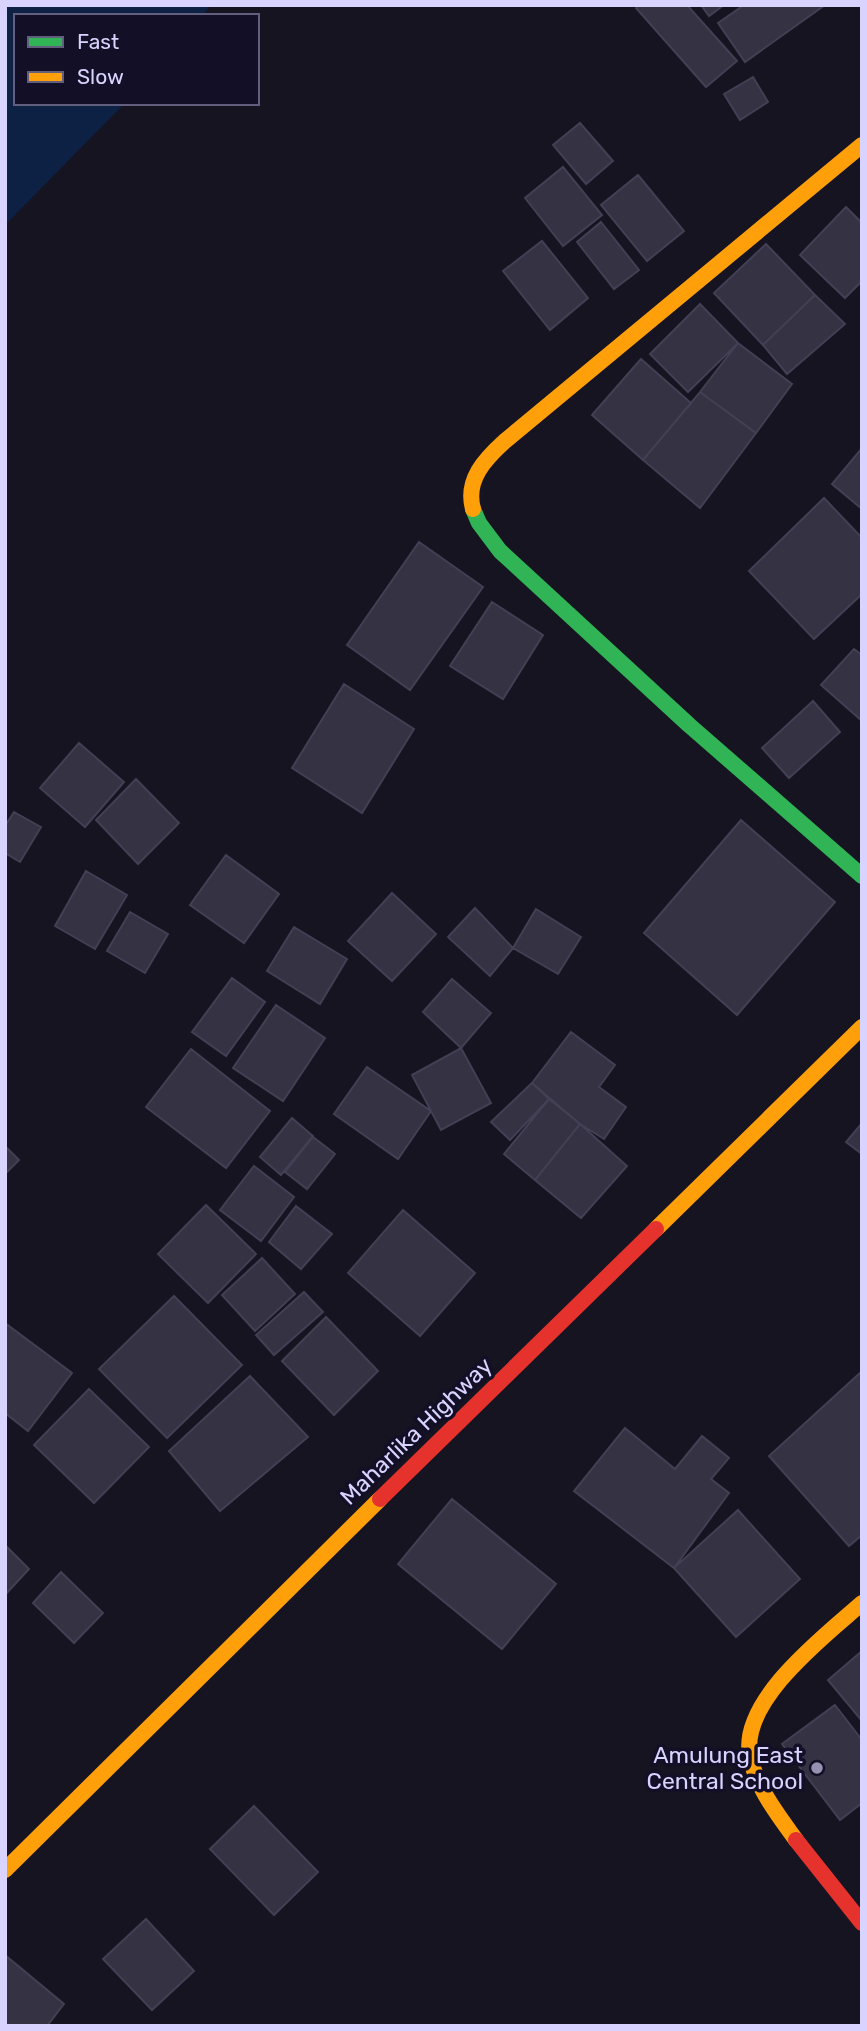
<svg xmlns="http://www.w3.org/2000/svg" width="867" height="2031" viewBox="0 0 867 2031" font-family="Rubik,sans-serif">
<rect width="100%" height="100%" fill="#161421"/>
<path fill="#0d2144" d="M5,5H211L202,16H16V103H125L5,225Z"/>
<path fill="#343243" stroke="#433f54" stroke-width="2" d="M639,5H687L737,61L706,87L636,8Z
M701,5H724L709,16Z
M744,5H825L745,62L718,23Z
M753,77L768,102L740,120L724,94Z
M580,123L613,161L586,184L553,145Z
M563,167L602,215L563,246L525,198Z
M638,175L684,231L647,261L601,205Z
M846,207L862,223V281L845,298L800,255Z
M601,222L639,270L614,289L577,242Z
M542,241L588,298L550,330L503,271Z
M766,244L815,295L763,345L714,293Z
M815,295L845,324L787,374L763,345Z
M700,304L738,343L688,392L650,354Z
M738,343L792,384L756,433L700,392Z
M641,359L691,403L643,460L592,415Z
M700,392L756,433L700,508L643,460Z
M862,448V509L832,484Z
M824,498L862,538V594L814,639L749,571Z
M419,542L483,587L410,690L347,645Z
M492,602L543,635L503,699L450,666Z
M854,649L862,655V721L821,685Z
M344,684L414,729L362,813L292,768Z
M813,701L840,732L789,778L762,748Z
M79,743L124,782L85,827L40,788Z
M136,779L179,823L138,864L96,820Z
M14,812L41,827L20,862L5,853V826Z
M741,820L835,902L737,1015L644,933Z
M226,855L279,894L244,943L190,905Z
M86,871L127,895L95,949L55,926Z
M392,893L436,934L392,981L348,941Z
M475,908L513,948L490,976L448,937Z
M536,909L581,937L558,974L513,948Z
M130,912L168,934L145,973L107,951Z
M294,927L347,959L320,1004L267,971Z
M232,978L265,1002L226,1056L192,1032Z
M452,979L491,1013L461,1048L423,1012Z
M276,1005L325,1038L283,1101L233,1068Z
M571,1032L615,1065L599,1087L626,1107L604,1139L580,1124L532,1083Z
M461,1048L491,1103L441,1130L412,1075Z
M191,1049L270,1111L226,1168L146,1107Z
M367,1067L431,1111L398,1159L334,1114Z
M532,1083L549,1099L510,1140L491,1122Z
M549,1099L580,1124L535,1180L504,1154Z
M292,1118L313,1136L281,1175L260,1157Z
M862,1123V1154L846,1142Z
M580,1124L627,1166L581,1218L535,1180Z
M313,1137L335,1154L307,1189L285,1172Z
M5,1146L19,1160L5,1174Z
M254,1166L294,1197L261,1241L220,1210Z
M206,1205L256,1254L208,1303L158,1254Z
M296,1206L332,1234L301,1269L269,1242Z
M403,1210L475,1273L420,1336L348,1273Z
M262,1258L295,1294L255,1331L222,1295Z
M304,1292L323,1312L274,1355L256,1335Z
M174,1296L242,1365L167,1438L99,1369Z
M326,1317L378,1371L334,1415L282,1361Z
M5,1323L72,1373L28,1431L5,1413Z
M861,1372L862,1535L849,1546L769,1456Z
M250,1376L308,1437L220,1511L169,1451Z
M89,1389L149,1447L94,1503L34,1445Z
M625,1428L675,1469L702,1436L729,1458L711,1479L729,1493L674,1568L574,1491Z
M452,1499L556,1584L502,1649L398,1564Z
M738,1510L800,1579L736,1637L674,1568Z
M5,1545L29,1569L5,1595Z
M61,1572L103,1613L74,1643L33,1603Z
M862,1651V1721L828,1680Z
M835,1705L862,1740V1803L840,1820L782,1744Z
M254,1806L318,1872L274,1915L210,1849Z
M146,1919L194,1971L152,2010L103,1959Z
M5,1955L64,2004L47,2026H5Z"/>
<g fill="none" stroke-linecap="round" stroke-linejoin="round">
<path stroke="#30b455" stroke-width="16" d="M473,509L479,523L500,551L689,725L862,876"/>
<path stroke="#ff9f0a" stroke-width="16" d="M473,509C465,480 485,459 505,441L862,145
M656,1229L862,1027
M796,1840C778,1815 755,1786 750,1755C740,1700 826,1635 862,1603
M5,1870L380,1499"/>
<path stroke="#e5322d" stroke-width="16" d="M380,1499L656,1229
M796,1840L862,1923"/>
</g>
<circle fill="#9591b1" stroke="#130f26" stroke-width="2.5" cx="817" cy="1768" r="7"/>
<g text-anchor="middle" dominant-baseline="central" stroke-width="7" stroke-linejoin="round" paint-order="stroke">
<g font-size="23" fill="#d9d4ff" stroke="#130f26">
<text transform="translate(416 1431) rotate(-44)">Maharlika Highway</text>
</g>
<g font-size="23" fill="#d9d4ff" stroke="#130f26" text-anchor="end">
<text x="803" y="1755">Amulung East<tspan x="803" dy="26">Central School</tspan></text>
</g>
</g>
<rect width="867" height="2031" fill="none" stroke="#d9d4ff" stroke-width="14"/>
<rect x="14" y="14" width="245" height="91" fill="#130f26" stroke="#625e7d" stroke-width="2"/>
<rect x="28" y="37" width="35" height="10" fill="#30b455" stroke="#625e7d" stroke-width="2"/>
<text x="77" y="49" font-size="21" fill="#d9d4ff">Fast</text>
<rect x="28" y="72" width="35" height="10" fill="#ff9f0a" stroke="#625e7d" stroke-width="2"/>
<text x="77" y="84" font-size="21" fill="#d9d4ff">Slow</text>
</svg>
